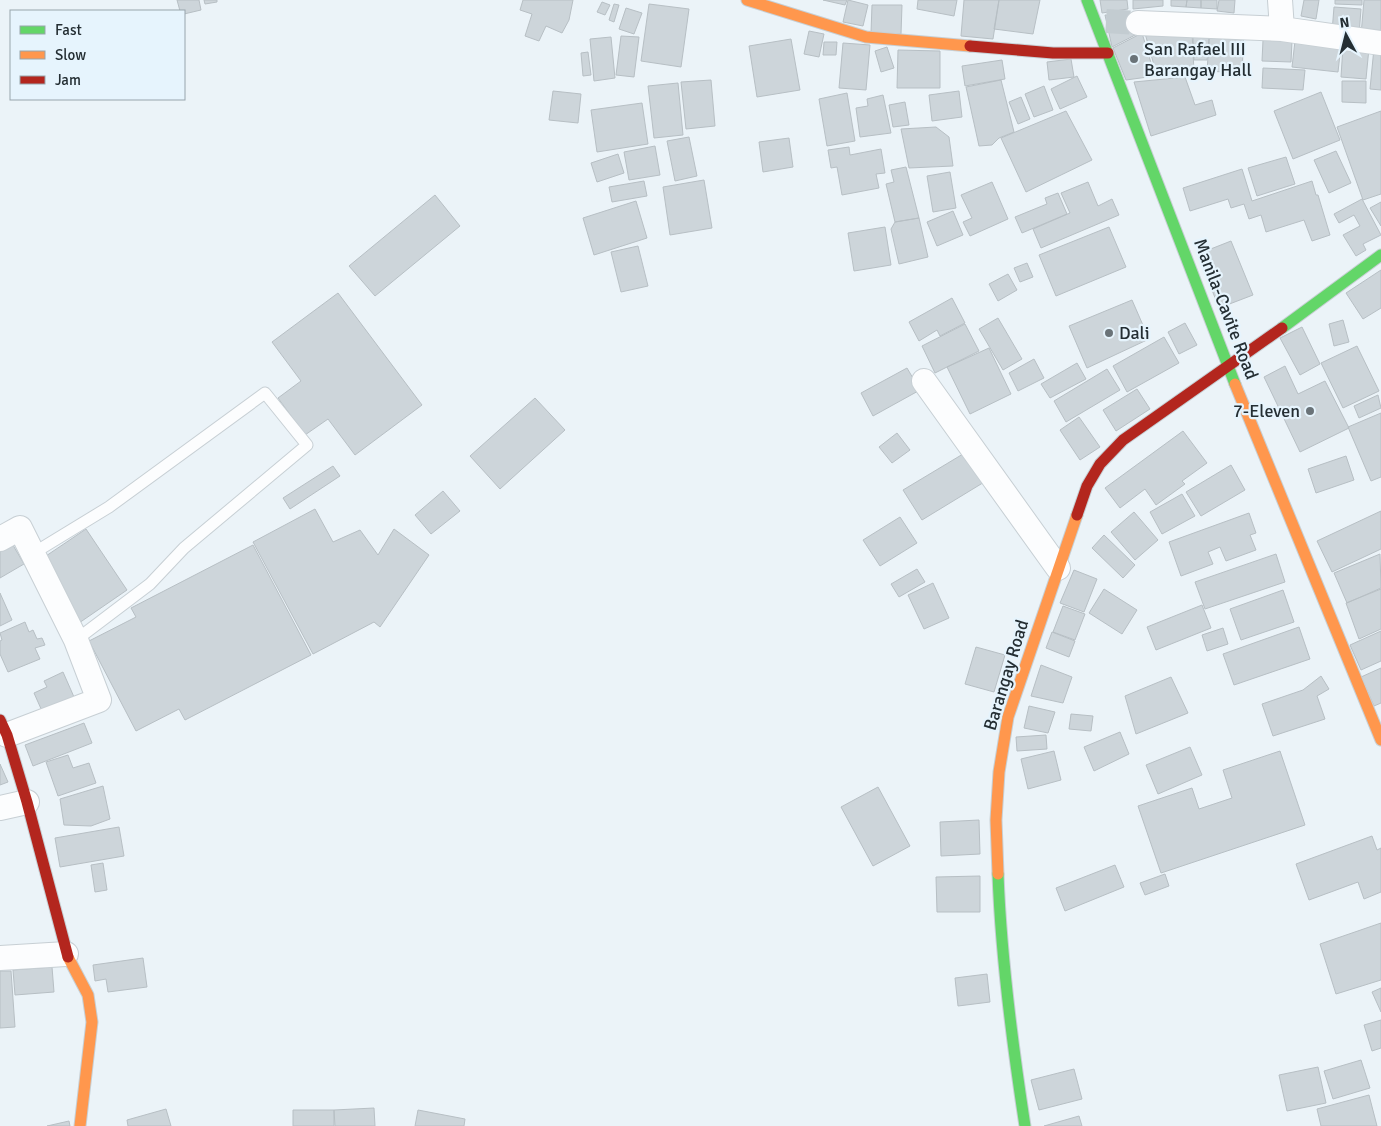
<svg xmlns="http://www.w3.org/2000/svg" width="1381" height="1126" viewBox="0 0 1381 1126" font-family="Signika,sans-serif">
<rect width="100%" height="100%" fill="#ebf3f8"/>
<path fill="#cdd5da" stroke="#b7bfc4" d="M177,0H199L201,10L184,14V11H180Z
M204,0H217V2L205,4Z
M523,0H573L569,20L562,33L546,26L539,41L525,36L532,14L520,10Z
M823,0H847L845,5Z
M848,0L868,5L863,26L843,22Z
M918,0H957L954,16L917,9Z
M964,0H999L993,39L961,36Z
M999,0H1040L1033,34L994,29Z
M1100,0H1127L1128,9L1102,13Z
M1133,0H1163V6L1133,9Z
M1171,0H1187L1186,7L1171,6Z
M1187,0H1201V8L1186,7Z
M1201,0H1217V9L1201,8Z
M1219,0H1235L1234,13L1217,11Z
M1304,0H1319L1316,19L1301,16Z
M1335,0H1362V5L1335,4Z
M1364,0H1381V36L1361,35Z
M602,2L610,5L605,15L597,12Z
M614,4L619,5L614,22L609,20Z
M649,4L689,9L681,67L641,61Z
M872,5H902L901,34L871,33Z
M1334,7L1361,9L1359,35L1332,32Z
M626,8L642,13L634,34L619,29Z
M1105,15L1136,18L1141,32L1112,47Z
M1210,29L1244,31L1242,73L1207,71Z
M1144,30L1192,32L1194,72H1156Z
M809,31L824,34L819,57L804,54Z
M1142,33L1155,76L1126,80L1113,48Z
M621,36L639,37L634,77L616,75Z
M611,37L615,78L594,81L590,39Z
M1193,37H1209L1207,60H1194Z
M791,39L800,90L757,97L749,46Z
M1263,40L1292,41L1291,62L1262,61Z
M1295,41L1341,45L1338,72L1292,67Z
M824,42H837L836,55H823Z
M843,43L870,45L866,90L839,88Z
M1343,46L1369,48L1366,79L1341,77Z
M887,47L894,68L881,72L875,51Z
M1374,48L1381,49V90L1370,89Z
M898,50L940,51V88H897Z
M588,52L591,75L583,76L581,53Z
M1071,59L1074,77L1049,80L1047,62Z
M1002,60L1005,79L965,86L962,66Z
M1263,68L1305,70L1303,90L1262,88Z
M1077,76L1087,97L1060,109L1051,89Z
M1185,77L1195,105L1212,100L1216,115L1151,136L1134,82Z
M711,80L715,126L686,129L681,82Z
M1001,80L1014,132L999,138L992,145L979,146L966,87Z
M1342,81H1366V103L1342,102Z
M678,83L683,135L654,138L648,86Z
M1044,86L1053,110L1034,117L1025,94Z
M553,91L581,94L578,123L549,120Z
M959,91L962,117L932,121L929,95Z
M1321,92L1340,140L1293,159L1274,111Z
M847,93L855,141L827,146L819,99Z
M883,95L891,133L860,137L856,108L868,106L867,99Z
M1021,97L1030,119L1018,124L1009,102Z
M905,102L909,125L893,127L889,105Z
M642,103L648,144L597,152L591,110Z
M1066,111L1092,160L1026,192L1001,138Z
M1381,111V194L1363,200L1337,127Z
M936,127L949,137L953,166L909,168L901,129Z
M689,137L697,176L675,181L667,141Z
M789,138L793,167L763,172L759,142Z
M655,146L660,175L629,180L624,152Z
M849,147L850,155L881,149L885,173L876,174L879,188L842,195L837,167L831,168L828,150Z
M1336,151L1351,183L1329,193L1314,160Z
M618,154L624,173L597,182L591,163Z
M1286,157L1295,184L1257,196L1248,168Z
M906,167L919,218L895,222L886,184L894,182L891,170Z
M1242,169L1252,201L1312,181L1316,195H1318L1330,235L1312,241L1304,220L1266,232L1261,215L1249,219L1244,204L1231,208L1228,199L1190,211L1183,188Z
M950,172L956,208L933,212L927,176Z
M704,180L712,228L670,235L663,187Z
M644,181L647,196L612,202L609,187Z
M992,182L1008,219L970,236L963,222L972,218L961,195Z
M1088,182L1098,206L1112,199L1119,215L1041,248L1033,229L1070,213L1061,193Z
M1058,193L1067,214L1022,233L1015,217L1047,204L1045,198Z
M435,195L460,226L375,296L349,266Z
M1362,199L1381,235L1363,244L1366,250L1356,256L1343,235L1360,226L1354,215L1339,223L1334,214Z
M636,201L647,238L594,255L583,218Z
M1381,202V226L1370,208Z
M953,211L963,235L937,246L927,222Z
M919,218L928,257L899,264L891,229L895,222Z
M885,227L891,265L854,271L848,233Z
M1109,227L1126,267L1056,296L1039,255Z
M1231,241L1253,295L1219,308L1198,254Z
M638,246L648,286L621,292L611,252Z
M1027,263L1033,277L1020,282L1014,268Z
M1381,270V308L1363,319L1346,293Z
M1008,274L1017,290L998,301L989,284Z
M338,293L422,405L355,455L328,419L305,435L278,398L301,381L272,342Z
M952,298L965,323L940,336L937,330L919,341L909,322Z
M1132,300L1149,339L1087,368L1069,326Z
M998,318L1022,359L1003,370L979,329Z
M1343,320L1349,342L1334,346L1329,324Z
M1185,323L1197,345L1179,354L1168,332Z
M965,324L979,351L935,373L922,346Z
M1302,327L1320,364L1300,375L1280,338Z
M1164,337L1179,363L1127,392L1113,366Z
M1357,346L1379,391L1343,408L1321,363Z
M989,348L1011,394L970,414L947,367Z
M1034,359L1044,378L1018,391L1009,373Z
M1077,363L1086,379L1050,398L1041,384Z
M1285,366L1298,394L1325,381L1349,428L1300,452L1264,377Z
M907,368L920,390L873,416L861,393Z
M1107,369L1120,390L1066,422L1054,401Z
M1137,389L1150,409L1116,431L1103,410Z
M1378,395L1381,408L1359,418L1354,406Z
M535,398L565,430L500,489L470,456Z
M1381,413V477L1371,481L1348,427Z
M1079,417L1100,447L1080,460L1060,430Z
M1183,431L1207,463L1182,481L1185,484L1156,505L1145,489L1120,508L1105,488Z
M897,433L910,450L892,463L879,447Z
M968,451L986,481L922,520L903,490Z
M1346,456L1354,480L1316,493L1308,469Z
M1231,465L1245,490L1201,516L1186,492Z
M333,466L340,476L290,509L283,498Z
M443,491L460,511L431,534L415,515Z
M1182,494L1195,516L1162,534L1150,512Z
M315,509L333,542L360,530L378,555L394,529L429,555L380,627L374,622L313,654L253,542Z
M1381,511V549L1332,572L1317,541Z
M1134,512L1158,540L1135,560L1111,532Z
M1249,513L1256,533L1250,535L1256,550L1226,561L1220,547L1208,552L1213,564L1181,576L1169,542Z
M900,517L917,543L880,566L863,540Z
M86,529L127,590L79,623L37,562Z
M1104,535L1135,565L1123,578L1092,548Z
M10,540L24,564L0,578V546Z
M253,545L311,655L185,720L179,709L136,731L89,641L136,617L131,608Z
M1276,554L1285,582L1205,609L1195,582Z
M1380,554L1381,588L1347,603L1334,573Z
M917,569L925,582L899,597L891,584Z
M1074,570L1097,579L1084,612L1060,603Z
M933,583L949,618L924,629L908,595Z
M1104,589L1137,610L1122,634L1089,613Z
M1381,589V629L1359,639L1346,603Z
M1283,590L1294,622L1241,640L1230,609Z
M0,593L12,620L0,626Z
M1202,605L1211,628L1156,650L1147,627Z
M1063,606L1085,614L1075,640L1053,632Z
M25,622L29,632L33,630L37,639L42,638L45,645L35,648L40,659L8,672L0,654V641L2,640L0,633Z
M1299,627L1310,659L1234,685L1223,654Z
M1223,628L1228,644L1207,651L1202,635Z
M1381,631V661L1361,670L1350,645Z
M1052,632L1075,641L1069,657L1046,648Z
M976,647L1005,655L994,692L965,684Z
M1041,665L1072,677L1063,703L1031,696Z
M1381,668V703L1374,706L1361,677Z
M63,672L74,697L42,711L34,693L47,687L44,681Z
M1321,676L1329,689L1317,696L1325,719L1273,736L1262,704L1303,690Z
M1171,677L1188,713L1136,734L1125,696Z
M1029,706L1055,712L1048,733L1024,728Z
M1071,714L1093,716L1091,731L1069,729Z
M84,723L92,743L33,766L25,745Z
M1120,732L1129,754L1094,771L1084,747Z
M1046,735L1047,749L1017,751L1016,737Z
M1190,747L1202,775L1158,794L1146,765Z
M1054,751L1061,780L1028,789L1021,759Z
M1280,751L1305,825L1161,873L1138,806L1192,788L1199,809L1232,798L1223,770Z
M68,755L73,768L89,763L96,783L58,796L46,762Z
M0,764L8,782L0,785Z
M103,786L110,819L91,826L64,825L60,799Z
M878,787L910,846L873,866L841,807Z
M979,820L980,854L941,856L940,822Z
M119,827L124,856L60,867L55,838Z
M1372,836L1377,850L1381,848V892L1364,899L1358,882L1309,900L1296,864Z
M103,863L107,890L95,892L91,865Z
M1115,865L1124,887L1065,911L1056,888Z
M1165,874L1169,886L1145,895L1140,883Z
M980,876V912H937L936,877Z
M1381,923V980L1336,994L1320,944Z
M143,958L147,987L108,992L106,979L95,981L93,965Z
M52,967L54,992L15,995L13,970Z
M0,971H11L15,1027L0,1028Z
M987,974L990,1002L958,1006L955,978Z
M1381,988V1012L1372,992Z
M1381,1020V1048L1372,1051L1364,1025Z
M1361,1060L1370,1088L1333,1099L1324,1071Z
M1318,1067L1326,1103L1287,1111L1279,1075Z
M1074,1069L1082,1099L1039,1110L1031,1080Z
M1369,1095L1377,1126H1321L1317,1109Z
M374,1108L375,1126H335L334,1110Z
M166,1109L171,1126H128L127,1120Z
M293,1110H334V1126H293Z
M418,1110L465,1119L464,1126H415Z
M1079,1116L1082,1126H1044Z
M69,1121L70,1126H47Z"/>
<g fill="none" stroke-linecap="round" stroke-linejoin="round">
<path stroke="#c3ccd1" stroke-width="24" stroke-dasharray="24 12" stroke-linecap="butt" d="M1106,21L1138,23"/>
<defs>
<path id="lane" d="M32,554L109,507L265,393L307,445L184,548L150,584L76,640"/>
<path id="street" d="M1280,0L1282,29
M1138,23L1282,29L1381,43
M924,381L1058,568
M0,539L20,528L76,640L99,700L7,735
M0,808L27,802
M0,958L66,954"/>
<path id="fast" d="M1087,0L1235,384
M1282,328L1381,255
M998,874C1001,958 1012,1042 1025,1126"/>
<path id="slow" d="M747,0L866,37L970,46
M1235,384L1381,740
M998,874L996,820L999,772L1008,717L1077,515
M68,957L88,995L92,1022L80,1126"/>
<path id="jam" d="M970,46L1053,53H1108
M1077,515L1087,486L1100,464L1123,440L1282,328
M0,720L7,735L27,802L68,957"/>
</defs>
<use href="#lane" stroke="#c7cfd4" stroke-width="13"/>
<use href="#street" stroke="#c7cfd4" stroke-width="26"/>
<use href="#fast" stroke="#c7cfd4" stroke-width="13"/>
<use href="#slow" stroke="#c7cfd4" stroke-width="13"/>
<use href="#jam" stroke="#c7cfd4" stroke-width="13"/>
<use href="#lane" stroke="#fcfdfe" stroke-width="11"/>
<use href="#street" stroke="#fcfdfe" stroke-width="24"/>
<use href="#fast" stroke="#63d668" stroke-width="11"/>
<use href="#slow" stroke="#ff974d" stroke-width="11"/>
<use href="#jam" stroke="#b3261e" stroke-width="11"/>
</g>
<g fill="#6a7378" stroke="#e6f4fd" stroke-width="2">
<circle cx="1134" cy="59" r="5"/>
<circle cx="1109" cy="333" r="5"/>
<circle cx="1310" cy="411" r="5"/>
</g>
<g text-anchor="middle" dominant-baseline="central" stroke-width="4.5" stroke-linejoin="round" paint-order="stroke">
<g font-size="18" fill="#242e33" stroke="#e6f4fd" text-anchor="start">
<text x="1144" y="49">San Rafael III<tspan x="1144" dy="21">Barangay Hall</tspan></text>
<text x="1119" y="333">Dali</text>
<text x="1300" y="411" text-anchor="end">7-Eleven</text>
</g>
<g font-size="18" fill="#242e33" stroke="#e6f4fd">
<text transform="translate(1226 309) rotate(69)">Manila-Cavite Road</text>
<text transform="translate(1006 675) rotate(-73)">Barangay Road</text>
</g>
</g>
<rect x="10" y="10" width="175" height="90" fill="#e6f4fd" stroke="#98a5ac"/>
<rect x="20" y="26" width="25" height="8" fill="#63d668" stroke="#98a5ac"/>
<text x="55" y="35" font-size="15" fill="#242e33">Fast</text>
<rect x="20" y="51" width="25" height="8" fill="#ff974d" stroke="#98a5ac"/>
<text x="55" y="60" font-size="15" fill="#242e33">Slow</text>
<rect x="20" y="76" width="25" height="8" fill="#b3261e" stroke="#98a5ac"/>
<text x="55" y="85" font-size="15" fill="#242e33">Jam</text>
<g transform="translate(1346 35) rotate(353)" stroke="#e6f4fd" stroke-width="4" paint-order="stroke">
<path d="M0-4L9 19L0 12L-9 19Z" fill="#242e33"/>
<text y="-8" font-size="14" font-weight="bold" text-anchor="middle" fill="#242e33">N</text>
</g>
</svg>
